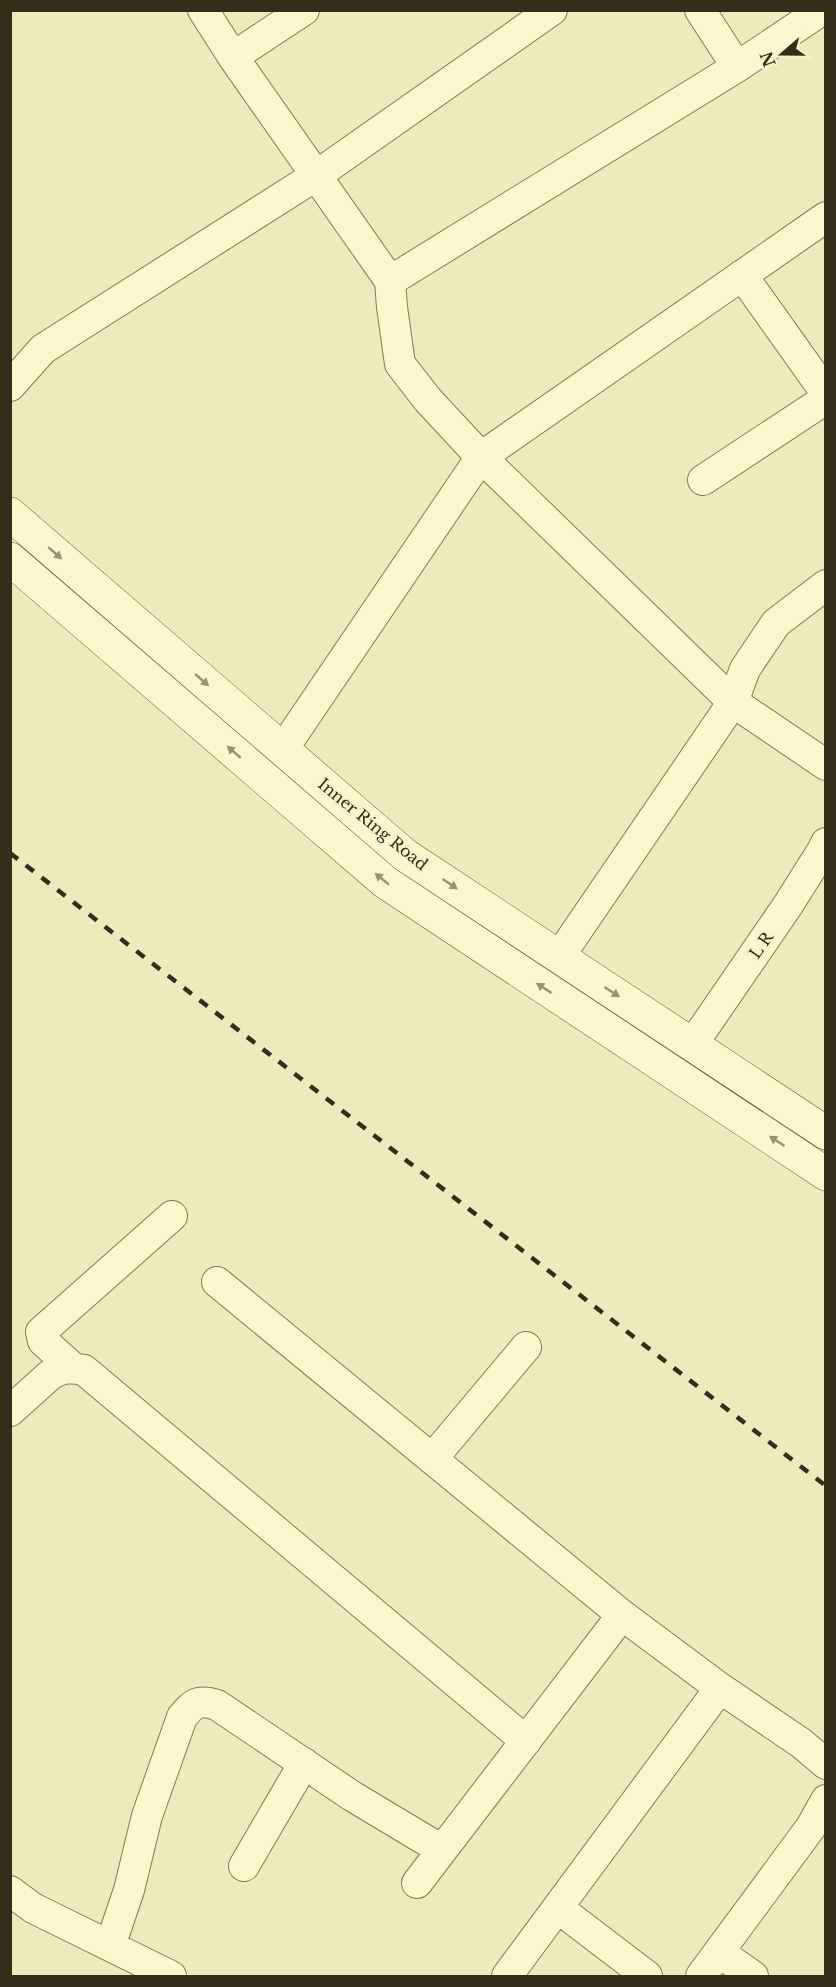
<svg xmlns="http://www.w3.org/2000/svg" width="836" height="1987" viewBox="0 0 836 1987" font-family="'Libre Baskerville',serif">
<rect width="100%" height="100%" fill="#efeabb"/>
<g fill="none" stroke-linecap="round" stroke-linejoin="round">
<defs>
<path id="street" d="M203,10L233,57L390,281L392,307L400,364L428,400L481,457L733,702L826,765
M700,10L737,67
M233,57L304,10
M742,275L826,393
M390,281L737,67L822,10
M10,386L43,349L317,175L552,10
M703,480L826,399
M283,749L481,457L826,217
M559,957L733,702L745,669L776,623L826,585
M692,1045L788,905L822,851L826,843
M217,1282L622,1615L720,1688L801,1743L826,1764
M72,1367L43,1341L41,1332L172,1216
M10,1411L50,1375C62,1368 70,1367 84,1370L526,1741
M432,1459L526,1347
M244,1866L304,1763
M417,1883L622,1615
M10,1891L33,1908L171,1976
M558,1908L647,1976
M110,1946L129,1890L147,1816L182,1717C194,1703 198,1699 217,1705L352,1796L442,1850
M719,1952L753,1976
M507,1976L720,1688
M701,1976L811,1827L826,1800"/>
<path id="secondary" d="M10,514L405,855L826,1133
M10,559L385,882L826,1174"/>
</defs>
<use href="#street" stroke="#867955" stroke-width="32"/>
<use href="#secondary" stroke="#685a38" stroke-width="34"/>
<use href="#street" stroke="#faf6ce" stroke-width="30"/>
<use href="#secondary" stroke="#faf6ce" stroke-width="33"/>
<path stroke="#352c1a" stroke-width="4.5" stroke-dasharray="10 10" stroke-linecap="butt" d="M10,853L826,1486"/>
</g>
<defs><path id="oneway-solid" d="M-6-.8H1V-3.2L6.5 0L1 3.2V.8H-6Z" transform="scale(1.5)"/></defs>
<g fill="#989174">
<use href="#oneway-solid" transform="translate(55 553) rotate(41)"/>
<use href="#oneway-solid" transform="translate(202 680) rotate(41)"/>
<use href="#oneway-solid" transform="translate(234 752) rotate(-139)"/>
<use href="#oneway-solid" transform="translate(382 879) rotate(-141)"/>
<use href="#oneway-solid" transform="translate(450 884) rotate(34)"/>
<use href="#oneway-solid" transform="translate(544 988) rotate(-147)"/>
<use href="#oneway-solid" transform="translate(612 992) rotate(33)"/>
<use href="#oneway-solid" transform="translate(777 1141) rotate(-147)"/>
</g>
<g text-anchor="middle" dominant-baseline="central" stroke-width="6" stroke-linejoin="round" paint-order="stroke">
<g font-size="16" fill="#352c1a" stroke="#f6f3cb">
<text transform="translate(373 824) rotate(39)">Inner Ring Road</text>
<text transform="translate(761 945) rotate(-55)">L R</text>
</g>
</g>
<rect width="836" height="1987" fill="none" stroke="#352c1a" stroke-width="24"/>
<g transform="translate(782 54) rotate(250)" stroke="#f6f3cb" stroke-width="4.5" paint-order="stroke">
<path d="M0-4.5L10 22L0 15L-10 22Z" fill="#352c1a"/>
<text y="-9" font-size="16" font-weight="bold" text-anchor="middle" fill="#352c1a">N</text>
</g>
</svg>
